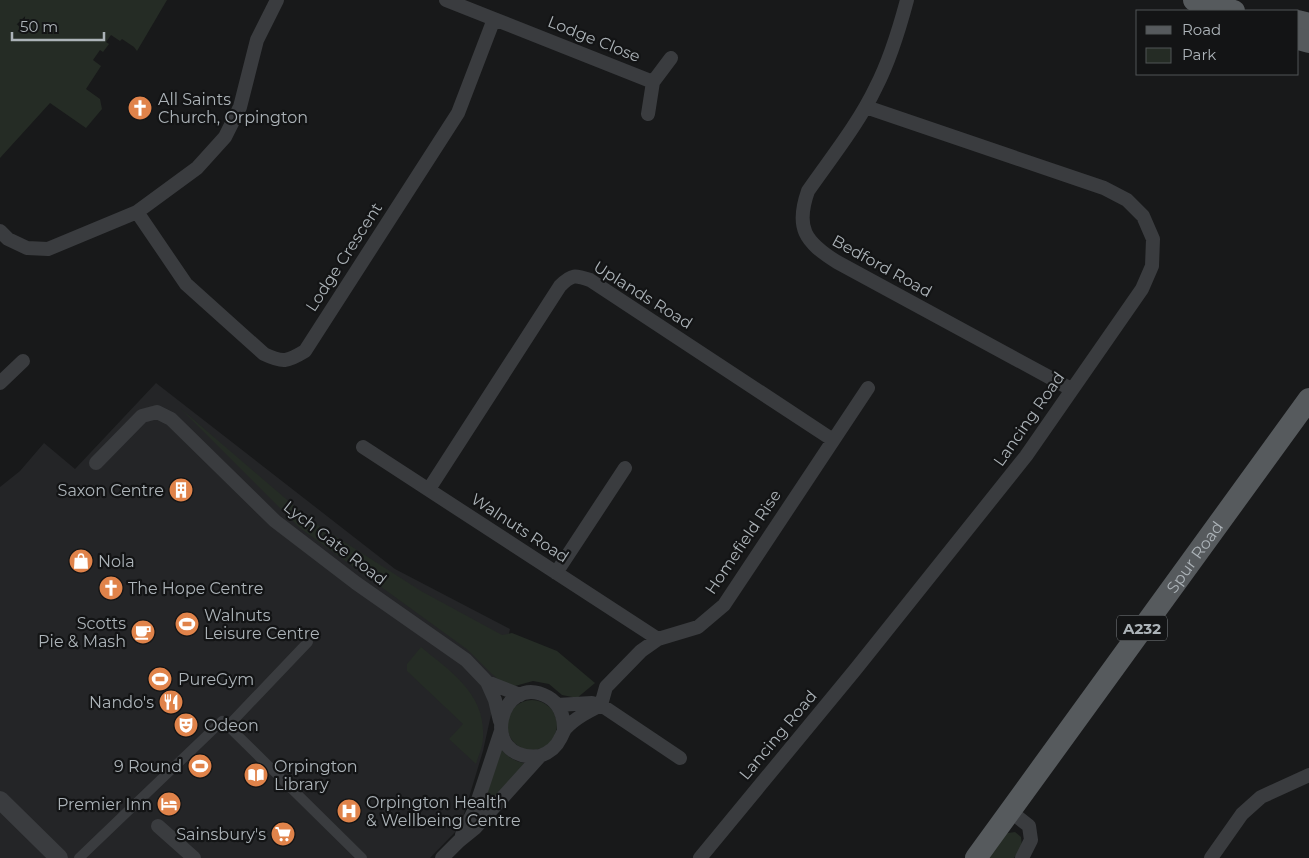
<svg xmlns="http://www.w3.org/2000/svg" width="1309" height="858" viewBox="0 0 1309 858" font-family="Montserrat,sans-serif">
<rect width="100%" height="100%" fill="#18191a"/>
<path fill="#242527" d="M156,383L395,569L510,629L483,751L460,827L430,858H0V487L20,471L44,443L75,469Z"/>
<path fill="#252c25" d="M0,0H167L137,51L134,47L122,39L120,41L111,35L106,42L109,44L103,52L100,50L93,60L101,66L86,89L100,99L102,109L86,128L50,103L0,158Z
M180,408L313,522L421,591L502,635L512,633L557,651L595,683L577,698L562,695L549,684L533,681L515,686L504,684L492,674L468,650L300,528Z
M421,647C451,672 486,694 483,738C483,747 478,756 476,764L449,739L463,724L407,671V664Z
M507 725a25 25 0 1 1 50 0a25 25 0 1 1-50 0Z
M498,746C507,757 514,761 527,764L477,818Z
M1015,832L1021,837L1022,847L1014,858H985L1001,834Z"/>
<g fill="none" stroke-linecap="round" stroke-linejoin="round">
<path stroke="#3a3c3f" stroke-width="10" d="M228,726L362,858
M79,858L222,721L228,726L308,642"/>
<path stroke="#3a3c3f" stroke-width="14" d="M907,0C899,30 890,60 876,87C859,123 831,158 808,191C795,228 805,242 837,262L1071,389
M494,19L653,82L671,58
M648,114L653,82
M137,212L186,284L264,354C283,363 287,362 305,351L458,113L494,19L446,0
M0,231L8,239L27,248L48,249L137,212L197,168L225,137L240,107L257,40L277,0
M0,383L23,361
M363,447L658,639
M96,463L142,416L157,412L171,419L275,521L356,583L466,660L487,682L520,695
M429,489L560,286C572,274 575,275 590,280L833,440
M556,573L625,468
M487,682L495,700L500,721
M557,705L592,703L601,705L680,758
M540,756C476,763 500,670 548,697C560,704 564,716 564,730
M1010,811L1029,826L1031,840L1022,858
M158,826L194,858
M462,835L475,809L501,731
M442,858L459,841L475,828L540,756C548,753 556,748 560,739C562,736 563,732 565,729C575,718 589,711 601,705L606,687L641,651L658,639L698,627L724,605L868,388
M700,858L855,670L1026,456L1142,289L1152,266L1153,239L1143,216L1127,200L1104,188L866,107
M1211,858L1242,814L1261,797L1309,775"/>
<path stroke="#3a3c3f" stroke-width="18" d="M0,800L59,858"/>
<g stroke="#565a5d" stroke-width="22">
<path d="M1194,0L1234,11"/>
<path d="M1298,21L1309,24"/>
<path d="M1298,39L1309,42"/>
<path id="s1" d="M976,858L1309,399"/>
</g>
</g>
<defs>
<symbol id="church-disc" viewBox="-11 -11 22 22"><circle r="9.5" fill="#e0834a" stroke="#131415"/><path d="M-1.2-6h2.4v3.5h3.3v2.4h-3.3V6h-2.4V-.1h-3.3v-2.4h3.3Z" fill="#fff"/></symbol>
<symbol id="building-disc" viewBox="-11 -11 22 22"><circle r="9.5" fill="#e0834a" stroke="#131415"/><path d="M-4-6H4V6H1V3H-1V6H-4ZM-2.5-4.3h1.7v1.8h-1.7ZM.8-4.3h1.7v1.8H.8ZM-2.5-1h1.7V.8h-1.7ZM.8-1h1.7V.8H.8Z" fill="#fff"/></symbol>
<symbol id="shop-disc" viewBox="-11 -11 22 22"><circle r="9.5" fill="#e0834a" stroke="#131415"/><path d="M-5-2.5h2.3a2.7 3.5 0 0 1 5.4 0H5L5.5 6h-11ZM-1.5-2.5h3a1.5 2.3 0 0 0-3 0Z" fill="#fff"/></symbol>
<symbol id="stadium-disc" viewBox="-11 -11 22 22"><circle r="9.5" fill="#e0834a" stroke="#131415"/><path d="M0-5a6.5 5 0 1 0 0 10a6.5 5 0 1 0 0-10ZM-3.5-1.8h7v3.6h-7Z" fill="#fff"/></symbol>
<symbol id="cafe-disc" viewBox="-11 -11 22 22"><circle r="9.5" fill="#e0834a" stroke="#131415"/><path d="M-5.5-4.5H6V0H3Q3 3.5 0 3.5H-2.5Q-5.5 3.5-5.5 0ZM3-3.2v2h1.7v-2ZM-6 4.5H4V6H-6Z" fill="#fff"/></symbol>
<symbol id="restaurant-disc" viewBox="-11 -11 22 22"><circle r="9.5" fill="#e0834a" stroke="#131415"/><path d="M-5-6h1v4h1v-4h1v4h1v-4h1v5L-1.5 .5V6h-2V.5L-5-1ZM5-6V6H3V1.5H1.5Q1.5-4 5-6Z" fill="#fff"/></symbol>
<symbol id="theatre-disc" viewBox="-11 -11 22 22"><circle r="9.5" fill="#e0834a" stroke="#131415"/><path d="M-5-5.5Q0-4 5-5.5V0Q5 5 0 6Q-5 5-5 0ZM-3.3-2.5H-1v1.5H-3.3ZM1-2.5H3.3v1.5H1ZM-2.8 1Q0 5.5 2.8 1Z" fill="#fff"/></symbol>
<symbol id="library-disc" viewBox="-11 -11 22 22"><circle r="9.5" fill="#e0834a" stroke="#131415"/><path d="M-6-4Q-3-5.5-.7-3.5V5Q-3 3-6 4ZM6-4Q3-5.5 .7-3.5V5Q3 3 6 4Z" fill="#fff"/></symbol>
<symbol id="hotel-disc" viewBox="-11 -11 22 22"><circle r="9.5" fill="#e0834a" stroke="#131415"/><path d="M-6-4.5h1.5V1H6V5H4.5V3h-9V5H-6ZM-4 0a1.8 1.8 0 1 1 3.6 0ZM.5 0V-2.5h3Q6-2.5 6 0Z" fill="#fff"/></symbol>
<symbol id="hospital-disc" viewBox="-11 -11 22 22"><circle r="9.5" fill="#e0834a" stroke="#131415"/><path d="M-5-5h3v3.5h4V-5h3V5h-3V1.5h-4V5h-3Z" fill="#fff"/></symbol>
<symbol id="supermarket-disc" viewBox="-11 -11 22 22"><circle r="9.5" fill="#e0834a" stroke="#131415"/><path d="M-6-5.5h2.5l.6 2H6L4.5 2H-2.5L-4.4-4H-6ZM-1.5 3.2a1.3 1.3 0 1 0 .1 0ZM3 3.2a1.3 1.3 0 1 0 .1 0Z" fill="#fff"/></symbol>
</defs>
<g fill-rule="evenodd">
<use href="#church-disc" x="126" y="94" width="28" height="28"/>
<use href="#building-disc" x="167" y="476" width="28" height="28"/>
<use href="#shop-disc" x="67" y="547" width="28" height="28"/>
<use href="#church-disc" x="97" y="574" width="28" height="28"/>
<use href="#stadium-disc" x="173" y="610" width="28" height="28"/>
<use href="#cafe-disc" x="129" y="618" width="28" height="28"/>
<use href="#stadium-disc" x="146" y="665" width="28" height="28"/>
<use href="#restaurant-disc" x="157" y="688" width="28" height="28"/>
<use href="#theatre-disc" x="172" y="711" width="28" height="28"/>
<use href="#stadium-disc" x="186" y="752" width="28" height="28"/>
<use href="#library-disc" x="242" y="761" width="28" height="28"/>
<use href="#hotel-disc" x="155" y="790" width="28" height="28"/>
<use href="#hospital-disc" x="335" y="797" width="28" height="28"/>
<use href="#supermarket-disc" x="269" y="820" width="28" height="28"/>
</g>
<g text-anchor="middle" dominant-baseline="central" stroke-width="4.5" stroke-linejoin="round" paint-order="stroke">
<rect fill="#131415" stroke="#7e8387" stroke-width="1" x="1117" y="615.5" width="50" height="25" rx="4"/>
<g font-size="15" font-weight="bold" fill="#acb3b8">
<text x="1142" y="628">A232</text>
</g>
<g font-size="16" fill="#acb3b8" stroke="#131415">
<text transform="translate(594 39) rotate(22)">Lodge Close</text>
<text transform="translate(344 257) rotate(-57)">Lodge Crescent</text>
<text transform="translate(882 266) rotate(29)">Bedford Road</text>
<text transform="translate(643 295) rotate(32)">Uplands Road</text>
<text transform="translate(1029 419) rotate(-55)">Lancing Road</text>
<text transform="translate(520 528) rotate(33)">Walnuts Road</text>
<text transform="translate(743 542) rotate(-56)">Homefield Rise</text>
<text transform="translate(335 543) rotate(38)">Lych Gate Road</text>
<text stroke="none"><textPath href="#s1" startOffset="372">Spur Road</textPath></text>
<text transform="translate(778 735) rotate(-50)">Lancing Road</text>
</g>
<g font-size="16" fill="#acb3b8" stroke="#131415" text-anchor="start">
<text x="158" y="99">All Saints<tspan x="158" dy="18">Church, Orpington</tspan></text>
<text x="164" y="490" text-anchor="end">Saxon Centre</text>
<text x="98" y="561">Nola</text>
<text x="128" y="588">The Hope Centre</text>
<text x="204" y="615">Walnuts<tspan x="204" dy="18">Leisure Centre</tspan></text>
<text x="126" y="623" text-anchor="end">Scotts<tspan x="126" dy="18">Pie &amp; Mash</tspan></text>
<text x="178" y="679">PureGym</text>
<text x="154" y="702" text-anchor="end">Nando's</text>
<text x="204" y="725">Odeon</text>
<text x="182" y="766" text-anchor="end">9 Round</text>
<text x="274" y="766">Orpington<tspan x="274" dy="18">Library</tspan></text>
<text x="366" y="802">Orpington Health<tspan x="366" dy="18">&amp; Wellbeing Centre</tspan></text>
<text x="152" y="804" text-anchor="end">Premier Inn</text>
<text x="266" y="834" text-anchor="end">Sainsbury's</text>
</g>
</g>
<rect x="1136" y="10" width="162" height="65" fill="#131415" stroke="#505456"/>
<rect x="1146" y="26" width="25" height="8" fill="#565a5d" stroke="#505456"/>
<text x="1182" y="35" font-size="15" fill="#acb3b8">Road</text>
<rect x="1146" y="48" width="25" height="15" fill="#252c25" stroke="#505456"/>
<text x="1182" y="60" font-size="15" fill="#acb3b8">Park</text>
<path d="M12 32v8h92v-8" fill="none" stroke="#acb3b8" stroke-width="2.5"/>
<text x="20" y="32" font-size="15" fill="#acb3b8" stroke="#131415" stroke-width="4" paint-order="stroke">50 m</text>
</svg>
